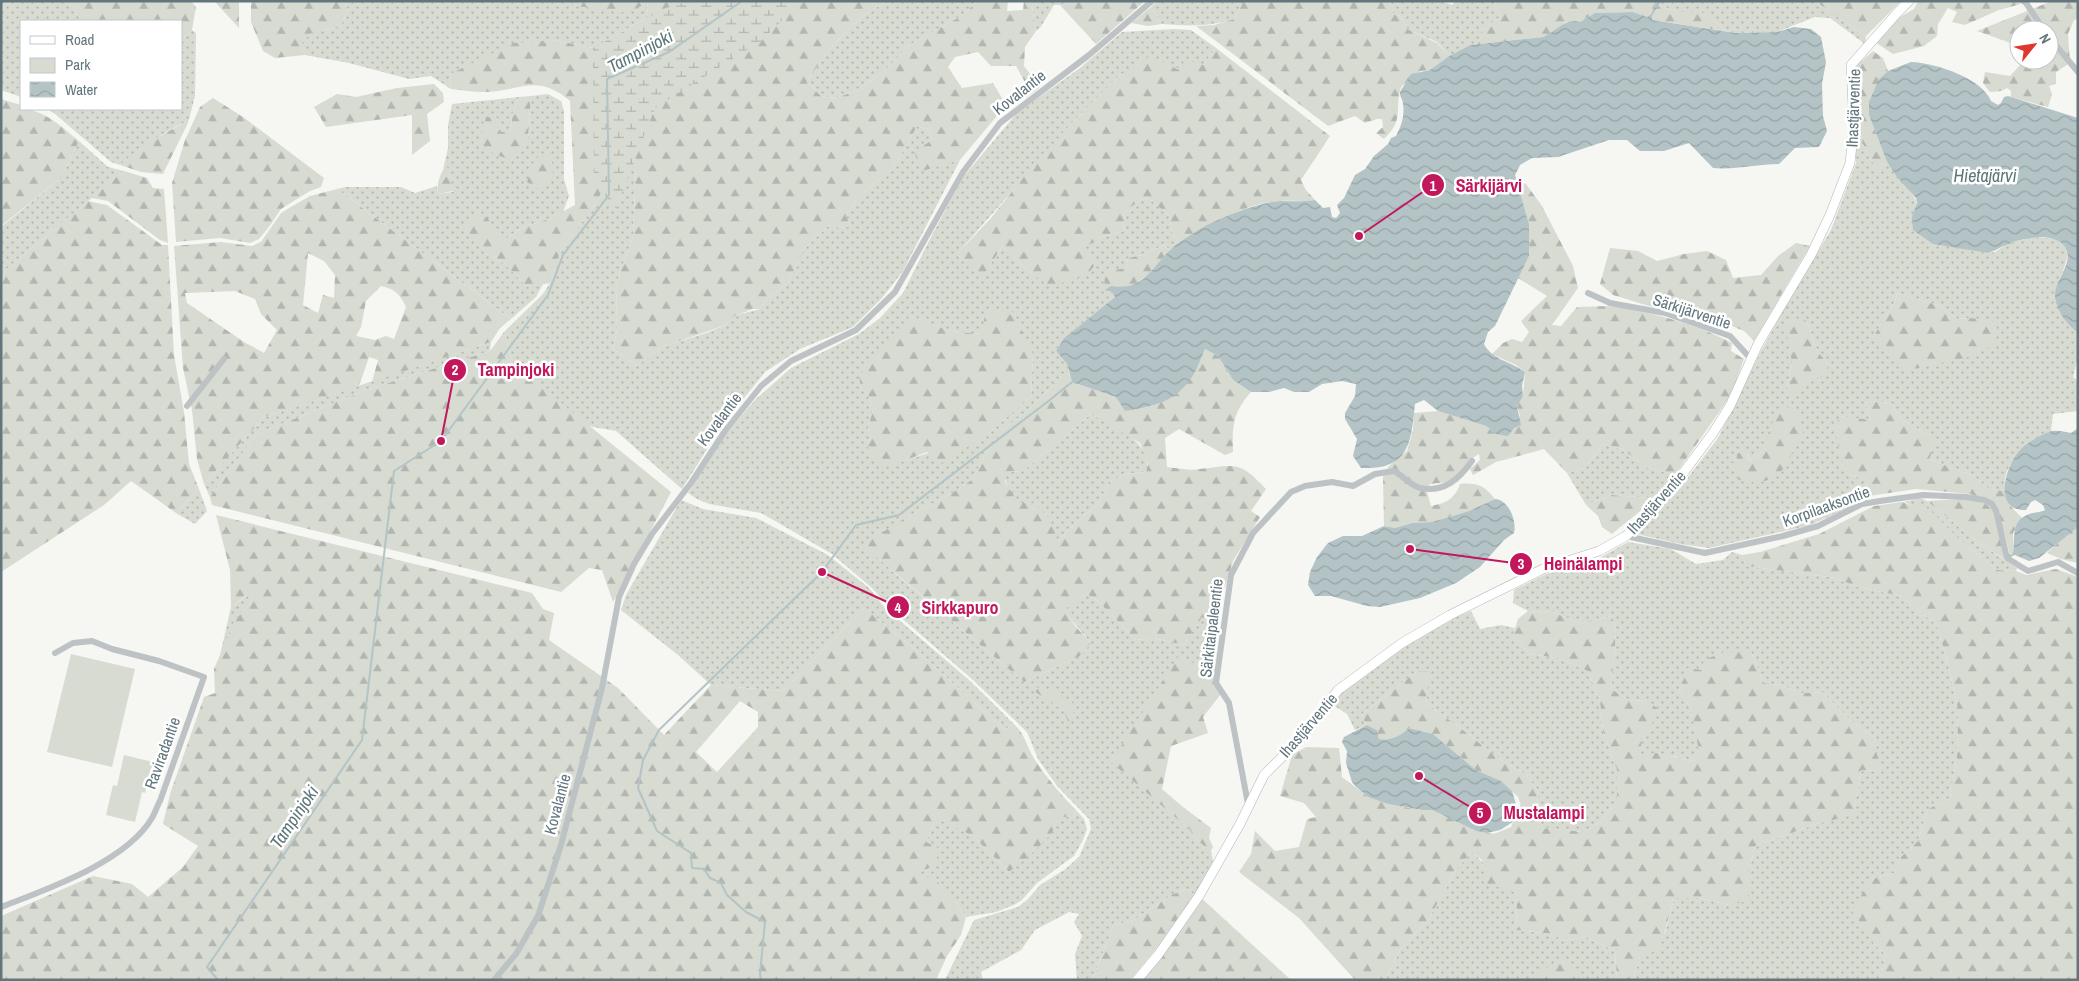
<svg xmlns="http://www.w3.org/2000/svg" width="2079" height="981" viewBox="0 0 2079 981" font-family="'Archivo Narrow',sans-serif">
<defs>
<pattern id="green-dots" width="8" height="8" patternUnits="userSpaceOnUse" patternTransform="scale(1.25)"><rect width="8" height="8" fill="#d7dbd2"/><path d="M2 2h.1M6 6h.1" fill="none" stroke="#b2b6b0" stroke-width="1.8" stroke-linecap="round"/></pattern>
<pattern id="forest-firs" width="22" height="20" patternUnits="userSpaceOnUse" patternTransform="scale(1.25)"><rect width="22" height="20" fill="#d7dbd2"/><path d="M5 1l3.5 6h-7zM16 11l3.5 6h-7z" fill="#b2b6b0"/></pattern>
<pattern id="wetland-marsh" width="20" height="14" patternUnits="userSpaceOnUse" patternTransform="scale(1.25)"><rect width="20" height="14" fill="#d7dbd2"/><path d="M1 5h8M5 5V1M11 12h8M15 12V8" fill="none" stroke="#b2b6b0"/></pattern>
<pattern id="water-waves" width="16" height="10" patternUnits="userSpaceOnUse" patternTransform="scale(1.25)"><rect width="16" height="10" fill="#b4c4c6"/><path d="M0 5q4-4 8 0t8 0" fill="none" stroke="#96a4a6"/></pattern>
</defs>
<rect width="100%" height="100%" fill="#f6f6f3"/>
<path fill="url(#green-dots)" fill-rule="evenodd" d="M1,1H70L81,21H21V97L1,90Z
M345,1H571L577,6L647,3L648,17L593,48L555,40L450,74L451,89L431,76L409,79L349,63L305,55L301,44L310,33L340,27L348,11Z
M893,1H977L963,15L906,47C895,65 858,94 837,97C832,98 826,97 821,96L807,82C823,55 861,7 893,1Z
M1040,1H1064L1071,14L1070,16L1060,5H1054L1040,28L1036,31L1032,6Z
M1157,1H1244L1234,19C1208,27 1188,26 1162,24L1151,7Z
M1386,1H1440L1453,5L1454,1H1494L1500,17L1484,29L1478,44L1470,45L1449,56L1437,42L1409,30L1400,16L1393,14V6Z
M1661,1H1815L1866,36L1865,44L1830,18L1815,17L1777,32L1736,33L1725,31L1715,21L1701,12H1679L1658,5Z
M1174,29L1191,30L1216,48L1203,65L1120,75L1071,124L957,254L981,279L1002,246L1033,275L1100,238L1123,231L1125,211L1144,198L1152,201L1169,216L1172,232L1179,243L1170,250L1164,245L1143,255L1128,258L1126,268L1112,292L1115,297L1064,338L1056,351L1067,364L1068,370L1026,412L1004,429L984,456L973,479L949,495L907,517L891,570L1024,682L1080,656L1091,643L1063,610L1087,594L1098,601L1136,640L1154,638L1184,645L1202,616L1219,625L1214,684L1111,761L1189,829L1199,842L1211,851L1213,861C1207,873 1204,885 1194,895L1188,889L1173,894L1134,920L1114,925L1092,980H1077L1075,954L1082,936L1074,922L1079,914L1069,912L1035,930L1021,950L981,972L983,980H945L974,920L1018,907L1028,899L1040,885L1064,870L1079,857L1091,829L1089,819L1057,786L1038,759L1027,732L973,680L890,608L872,588L832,554L761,513L709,504L697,499L688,493L724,436L756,399L791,368L859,334L880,318L903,293L933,233L964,176L1017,113L1080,68L1122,32ZM910,316L951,331L981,334L1033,354L1031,396L989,433L889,466L867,445L870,437L868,429L873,409L870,399L861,387Z
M192,30L196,33L195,96L188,123L185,122C161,134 140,148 120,165L111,162L54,113L47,109H181V40Z
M548,94L561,101L564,111V179L569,196L563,212L549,219L523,227L486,253L505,264L527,287L543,284L536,297L511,319L337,189L346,187H401L415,193L437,186L438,194L453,192L447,167L443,170L448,148V125L452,104L519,97L512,115L511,131L502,134L486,117L483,131L528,139L531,96Z
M917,126L929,130L932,140L922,170L960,160L903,271L882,298L853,327L800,349L765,372L721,427L682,489L616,431L588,426L513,364L504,332L543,294L550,283L561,249L593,208L629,143L636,167L633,237L616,284L617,330L613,349L636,366L665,346L709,332L726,325L733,316L760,309L769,297L788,283L805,248L829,225L840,228L850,226L846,215L859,197L895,166Z
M1860,129L1863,144L1877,170L1887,162C1892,169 1916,197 1916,201C1917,206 1914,211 1912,216L1964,248L1988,253L1995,252L2007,244L2032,237L2057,239L2066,246C2069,260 2064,267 2059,280C2051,299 2062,321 2077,333L2078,356L2073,377L2078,381V411L2053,414L2051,431C2028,442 2001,462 2005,491L1989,489L1974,476L1929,459L1930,436L1901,419L1891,403L1866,401L1870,421L1840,416L1849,475L1867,480L1869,496L1867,501L1807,526L1709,548L1680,544L1637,534L1676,493L1718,438L1762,349L1788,302L1831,230L1856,163L1855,134ZM1897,293L1940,306L1957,319L1970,318L1873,337L1895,302ZM1807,321L1817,351L1829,365L1812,379L1787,387L1792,363ZM1769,434L1758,483L1730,466L1748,454L1749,461L1760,454Z
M79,141L108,167L124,171L1,274V227L61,178Z
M491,342L490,351L366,390L257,434L210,497L204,484L264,417Z
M1091,414C1112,426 1155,442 1146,472L1125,474L1109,482L1099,503L1070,528L1057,543C1040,525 1005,497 1004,472L1023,471Z
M1604,444L1622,449L1646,467L1675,475L1657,496L1651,498L1611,495L1586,505L1567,473L1584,468Z
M199,489L207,511L195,524L176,513Z
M1920,498L1927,501L1982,545L2017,568L2016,571L1997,570L1960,540L1913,506L1904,502Z
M681,500L703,509L756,518L828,555L869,588L885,608L969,680L1013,723L1005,730L916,650L864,608L783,691L711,685L678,655L621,610L626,595Z
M1628,542L1671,549L1696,564L1723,560L1732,552L1742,555L1747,566L1836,578L1858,587L1901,596L1937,625L1950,672L1958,709L1957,756L1950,798L1928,809L1918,841L1901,857L1894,873L1871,879L1873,942L1886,955L1880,980H1633L1640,957L1665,933L1674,898H1699L1729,905L1749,871L1755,846L1816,824L1853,814L1861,770L1879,771L1874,737L1851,721L1822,692L1801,693L1781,685L1764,683L1751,652L1701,671L1688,669L1679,691L1691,708L1700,751L1690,762L1675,756H1641V741L1650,731L1647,701L1629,700L1611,689L1616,633L1612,616L1579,623L1553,612L1528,611L1513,603L1514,590L1546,574L1594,561Z
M248,595L251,602L235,620L219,660L231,607Z
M1471,611L1480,629L1501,625L1515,628L1513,635L1529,654L1558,658L1588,671L1600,701L1603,731L1617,770V801L1601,822L1583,832L1542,828L1537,812L1538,792L1527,775L1502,761L1459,727L1427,704L1426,695L1430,671H1417L1361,715L1367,725L1355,730L1347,714L1333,705L1341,693C1382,663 1423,630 1471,611Z
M1075,809L1084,819L1087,829L1083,840L1074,856L1037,883L1022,900L1014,905L996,912L966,917L956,902L917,876L923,870L926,842L936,817L973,836L1009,872L1059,815L1074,818Z
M1471,852C1488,864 1498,886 1517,893L1516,930L1554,934L1563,941L1587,937L1615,951L1617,980H1385L1401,948L1427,922L1456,870Z"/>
<path fill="url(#forest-firs)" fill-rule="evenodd" d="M70,1H191L196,7L192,30L181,40V21H81Z
M214,1H239V28Z
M251,1H345L348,11L340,27L311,33L301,44L305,55L275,58L263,51L251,22Z
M571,1H893C861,7 823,55 807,82L821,96C826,97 832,98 837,97C858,94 895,65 906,47L963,15L977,1H1008L1007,11L1023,10L1024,1H1040L1032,6L1036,31L1025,47L1024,66L1040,87L1026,98V84L1016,66H991L978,52L955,57L948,67L962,88L993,83L1006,105L960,160L922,171L914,152L932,140L929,130L917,126L895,166L859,197L846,215L850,226L840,228L829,225L805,248L788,283L769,297L760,309H753L734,316L726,325L665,346L636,366L613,349L617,330L616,284L633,237L636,167L629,143L593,208L561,249L550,283L527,287L505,264L486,253L463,225L472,215L487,217L502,242L523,227L549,219L575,205L570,101C536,72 520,92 483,92C473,92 462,90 451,89L450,74L514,43L555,40L593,48L648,17L647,3L627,13L577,6Z
M1145,1L1096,44L1070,16L1071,14L1063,2Z
M1244,1H1386L1393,6V14L1400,16L1409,30L1437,43L1449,56L1430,70L1420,71L1401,87C1394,110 1405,119 1384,139L1376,133L1383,127L1382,119H1377L1365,123L1355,116L1328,126L1196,26L1214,25L1234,19Z
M1494,1H1657L1651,14L1647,17L1633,12L1595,13L1580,22H1566L1554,33L1543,37L1478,44L1484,29L1500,17Z
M1815,1H1901L1866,36Z
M1918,1H2017L2021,4L1999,10L1965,25L1952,22L1957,12L1948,8L1938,24L1937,36L1924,46L1893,54L1875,42L1900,17L1914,9Z
M2052,1H2078V19L2074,20L2068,34L2070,63L2056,72V84L2049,86L2052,94L2048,107L2011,97V91L2007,88L2001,91L1990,92L1983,83L1985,72L2010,76L2022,63V60H2049V30H2019V46L1977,31Z
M1658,5L1679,12H1701L1715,21L1725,31L1652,20V16Z
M1151,7L1162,24L1148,26L1131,23Z
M1216,48L1330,136L1301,180L1306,190L1315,200C1303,202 1292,200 1280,201C1247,203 1206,225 1179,243L1172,232L1169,216L1152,201L1144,198L1125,211L1123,231L1100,238L1085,247L1095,265L1086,276L1051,286L1033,275L1002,246L981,280L957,254L991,218L1026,174L1071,124L1120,75L1150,56L1177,69L1186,60L1203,65Z
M1873,51L1883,58L1888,71L1879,79L1869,115L1887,162L1877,171L1863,144L1856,107L1857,65Z
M434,84L443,93L444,102L427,114L430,141L412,155V115L326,127L314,107L337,94L356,97L397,88Z
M531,96L528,139L511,160L494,154L479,143L486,117L498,118L499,129L502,133L511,131L512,115L519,97Z
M213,98L243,117L324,178L321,187L310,191L281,209L269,227L259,239L250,243L220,238L176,242L172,183L185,140L200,107Z
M1,99L21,105V109C44,109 63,128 79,141L61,178L1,226Z
M185,122L188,123L163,174L141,172L120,165L139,148Z
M541,153L552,158L553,176L538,189L527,182L533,163Z
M447,166L453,191L438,194C437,184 439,173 447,166Z
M124,171L147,178L153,188L164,189L168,243L160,240L108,201L91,198Z
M1516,179L1526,184L1542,206L1573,266L1578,288L1552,325L1561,326L1577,307C1587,307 1598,306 1608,306C1646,310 1699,325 1732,343L1731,351L1744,359L1731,395L1675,475L1646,467L1622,449L1604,444L1584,468L1567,473L1544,449L1496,462L1473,475L1470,469L1480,460L1479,454C1464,462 1467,468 1457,477C1450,483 1438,483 1430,484L1427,492L1431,506C1446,503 1455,499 1460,484C1479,483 1483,485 1495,499L1469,511L1432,522L1412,523L1395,528L1384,526L1383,476L1389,466L1407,451L1413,430L1414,413L1438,411L1486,426L1496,434L1520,416L1517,407L1523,396L1525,372L1516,365L1492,354L1503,343L1512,339L1522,342L1529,332L1521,321L1547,296L1518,278L1529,256V224Z
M337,189L511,319L500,328L491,342L372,382L378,360L369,357L359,386L264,417L204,484L197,459L192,410L183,368L174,246L221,242L252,246L261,242L281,213L289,208L310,196ZM308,253L324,261L335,275L334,298L323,295L318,313L303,305ZM381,286C395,289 400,294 406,307L394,339L386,336L375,340L356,336L361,327L366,301ZM235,291L255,299L261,314L277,330L264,353L244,342L187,303L185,293Z
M88,201L107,205L162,245H168L174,355L184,412L189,464L199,489L176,513L131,481L104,505L1,572V274Z
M1796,243L1810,246L1754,341L1744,331L1708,316L1649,306L1613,295L1600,284L1610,248L1638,251L1657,261L1684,254L1707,251L1726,260L1733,278L1761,275L1778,256Z
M1164,245L1170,250L1147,276L1129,288L1111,286L1105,290L1104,272L1126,268L1128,258L1143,255Z
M1897,293L1940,306L1957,319L1970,318L1997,322L1995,345L1965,358L1908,370L1873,337L1895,302Z
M986,311L1013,312L1033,354L1031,396L989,433L943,463L927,452L889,467C876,462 871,458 867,445L870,437L868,429L873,409L870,399L861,387L859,376L910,316L951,331L981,334Z
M1791,317L1807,321L1817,351L1829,365L1823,377L1812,379L1795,397L1787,388L1792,363L1786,329Z
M504,332L513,364L671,492L613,602L602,570L589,568L561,592L212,505L210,497L257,434L366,390L490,351Z
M1205,349L1218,356L1233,380L1251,392C1233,412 1232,426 1233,452L1225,455L1179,429L1165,438L1167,467C1177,468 1189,471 1199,469C1236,465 1239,460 1266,489L1251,511L1260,517L1233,561L1222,597L1219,625L1202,617L1184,645L1154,638L1136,640L1098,601L1087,594L1064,610L1076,627L1091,643L1080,656L1024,682L862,545L907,517L949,495L973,479L984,456L1004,429L1026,412L1068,370L1072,382L1116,397L1195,371ZM1091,414L1140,443L1148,464L1146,472L1125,474L1109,482L1099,503L1070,528L1058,542L1050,519L1034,503H1019L1005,482V472L1023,471Z
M1866,401L1891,403L1901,419L1930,436L1936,443L1929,459L1974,476L1989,489L2005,491C2006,504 2014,509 2022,518L2013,533V553L2010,555L2004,532L1987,500L1970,494L1916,489L1869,496L1867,480L1849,475L1842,467L1835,426L1840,416L1870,420Z
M1784,405L1800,415L1803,434L1785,467L1774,478L1758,483L1739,480L1730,465L1737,460V454L1746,449L1749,461L1760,454L1778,409Z
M1611,495L1651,498C1642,513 1625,522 1612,534L1602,527L1598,516L1586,505Z
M1961,499C1970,500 1979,500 1987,505C2001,513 2003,545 2004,559L1982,545L1927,501Z
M1902,502L1913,506L1925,505L1960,540L1997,570L2016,571L2026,575L2056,569L2078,577V980H1880L1886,955L1873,942L1852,911L1871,879L1894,873L1901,857L1918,841L1928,809L1950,798L1957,756L1958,709L1950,672L1937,625L1901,596L1858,587L1836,578L1747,566L1742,555L1760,552L1819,534L1874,506Z
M216,515L532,593L543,609L554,613L549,640L618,688L664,735L711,685L783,691L864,608L916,650L1005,730L1013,723C1026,735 1026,746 1035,760C1047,778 1060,794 1075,809L1074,818L1059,816C1056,837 1025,859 1009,872L973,836L936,818L926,842L938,848L937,865L923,870L918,876L934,878L956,902L966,917L961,935L947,956L936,980H1V916L93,876L132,884L148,897L183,867L198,846L163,824L170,794L204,697L215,693L214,669L235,620L251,602L247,595L231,607L230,570ZM740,701L758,712V727L717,772L696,752Z
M2078,527V563L2061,559L2047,553L2063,538Z
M1528,611L1553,612L1579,623L1612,616L1616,633L1611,689L1629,700L1647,701L1657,708L1650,731L1641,741V756C1657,749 1674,756 1690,762L1699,751L1691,708L1679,691L1688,668L1701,670L1704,660L1724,652H1751L1764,683L1781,685L1801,693L1822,692L1851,721L1874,737L1880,771L1861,770L1853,815L1816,824L1755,846L1749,871V901L1729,905L1699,898H1674L1660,949L1640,957L1633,980H1617L1615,951L1587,937L1563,941L1554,934L1516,930L1517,893L1486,883L1482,860L1471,852L1456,870L1427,922L1401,948L1385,980H1355L1299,918L1239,872L1251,854L1255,831L1275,851L1299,847L1307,819L1316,817L1304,803L1280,796L1292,755L1306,747L1339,748L1342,777L1368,797L1409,808L1422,810H1432L1476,831L1494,834L1511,827L1521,805L1518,797L1501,781L1476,770L1433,734L1409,728C1400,736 1391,741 1379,739L1377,730L1367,725L1361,715L1417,671H1431L1426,695L1427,704L1459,727L1502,761L1527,775L1538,792L1537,812L1542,828L1583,832L1601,822L1617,801V770L1603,731L1600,701L1588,671L1558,658L1529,654L1513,635L1518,619Z
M1178,657L1199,665L1221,694L1203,717L1208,733L1171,746L1162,789L1183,807L1211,828L1209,838L1213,847L1211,851L1199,842L1189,829L1111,762Z
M1033,683L1039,689L1054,691L1073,703V717L1069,723L1063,710L1028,687Z
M1188,889L1194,895L1161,943L1130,980H1092L1114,925L1134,920L1173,894Z
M1199,896L1291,980H1137Z
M1561,960L1579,970L1578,980H1534L1544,969Z"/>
<path fill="url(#wetland-marsh)" d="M689,1H802L761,41L655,108L616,208L594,185L593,48L666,8Z"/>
<path fill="#d7dbd2" d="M71,654L135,669L112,767L47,752Z
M124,755L153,762L145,793L142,792L135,822L106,815L113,785L117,786Z"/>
<path fill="url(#water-waves)" d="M1657,1H1661L1652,16V20L1736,33L1777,32L1794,27L1811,29L1821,37L1826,62L1822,84L1823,116L1827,131L1819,147L1795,148L1779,164C1757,164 1735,170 1713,168L1689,143L1664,151H1640L1627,140H1609L1558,157L1532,158L1520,165L1515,175L1529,224V256L1495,326L1488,332L1484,344C1491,359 1512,362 1525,372L1522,386L1523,396L1517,407L1521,425L1514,428L1508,436L1496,434L1486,426L1438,411L1424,400L1415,404C1411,444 1409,470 1361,468L1353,456L1357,439L1345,419V413L1355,396L1356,384L1342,381L1322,384L1309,392H1294L1284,388L1269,392H1251L1233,380L1218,356L1205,349C1202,356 1199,363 1196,370C1178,402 1158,405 1125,411L1116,397L1072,382L1067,364L1056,351L1064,338L1115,297L1112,292L1105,290L1111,286C1143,291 1149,271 1169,251C1177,243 1188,237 1197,231C1215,219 1259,202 1280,201C1292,201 1303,202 1315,200L1323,208L1330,207L1332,217L1336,218L1340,213L1337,205L1344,198L1355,175L1365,169L1374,156L1388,144L1391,138L1396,136C1401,127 1405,115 1403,104C1403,99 1400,98 1400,92L1411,74L1430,70L1449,56L1470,45L1543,37C1556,32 1565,17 1580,22L1595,13L1633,12L1647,17L1651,14Z
M1911,62C1935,63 1982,78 1991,101L1998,105L2001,103L2004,97L2008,96L2078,118V333C2067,325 2055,309 2055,294C2056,282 2064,273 2067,262C2072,239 2048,235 2031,238C2024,239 2015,241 2009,244C2001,246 1996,251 1988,253L1933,244L1913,230L1912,216L1917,203L1916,198L1897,177L1887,162L1869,115V102L1879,79L1888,71Z
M2078,428V527L2039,558L2029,561L2015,555L2010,557L2007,552L2011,555L2013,553C2015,541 2011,523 2025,516C2031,512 2039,513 2045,510L2043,505L2035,500L2031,502L2026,510C1991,511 2006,463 2022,448C2029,442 2043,433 2052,431C2058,430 2065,432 2071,433Z
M1495,499C1509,500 1517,521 1514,533L1504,540L1480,567L1456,583L1420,598L1380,607L1367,606L1331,596H1315L1308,585L1310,572L1317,557L1328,543L1343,536H1362L1384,526L1395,528L1412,523L1432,522L1469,511Z
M1367,725L1377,730L1379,739C1391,741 1400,736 1409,728L1433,734L1476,770L1501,781L1512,791L1516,804V816L1513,822L1500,830L1487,833L1476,831L1432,810H1422L1389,804L1368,797L1356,787L1352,782L1346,763L1347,751L1342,742L1344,737Z"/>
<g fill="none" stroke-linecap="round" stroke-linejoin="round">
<path stroke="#b4c4c6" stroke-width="2" d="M218,980L207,967L362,740L394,471L441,441L548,295L563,255L609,195L607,79L669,52L742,1
M761,980L760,974L765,922L746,912L727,895L721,883L710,878L704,869L692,868L691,853L657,831L638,788L643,760L659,730L822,572L856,525L899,515L1046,403L1072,382"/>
<defs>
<path id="secondary" d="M1137,980L1158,955L1199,896L1240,824L1264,775L1302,737L1338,690L1402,643L1450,615L1543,569L1599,551L1626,536L1666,496L1713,433L1730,406L1758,344L1811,255L1830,215L1850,163L1854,127L1851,65L1897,13L1909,1"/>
</defs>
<use href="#secondary" stroke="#b0b7ba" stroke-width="10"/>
<path stroke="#bdc3c5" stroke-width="6" d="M2023,1L2026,3L2044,30
M2049,37L2078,72
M1588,293L1610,303L1665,313L1730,336L1751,359
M187,406L224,359
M1626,536L1705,553L1783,536L1818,526L1862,504L1880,501L1923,495L1966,497L1984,500L1992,504L1996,511L2007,558L2028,571L2058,562L2078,573
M1248,804L1229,703L1216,683L1231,575L1253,533L1291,492L1305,486L1332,482L1353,486L1375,474L1394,471C1402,475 1410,485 1420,488C1444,493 1459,479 1472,461
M1,907C47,889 126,862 152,818C155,813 157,806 160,801L204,677L159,661L112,649L92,641L73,643L55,653
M494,980L516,954L538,916L561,845L602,688L619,597L634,564L652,534L691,483L725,431L761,386L791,361L856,330L895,292L963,172L1000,123L1089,55L1152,1"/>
<use href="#secondary" stroke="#fff" stroke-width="9"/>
</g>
<g text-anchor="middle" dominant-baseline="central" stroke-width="5" stroke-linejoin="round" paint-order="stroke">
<g font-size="16" fill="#62767d" stroke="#fff">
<text transform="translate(1019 92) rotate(-38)">Kovalantie</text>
<text transform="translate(1853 108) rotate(-88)">Ihastjärventie</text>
<text transform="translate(1692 311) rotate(18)">Särkijärventie</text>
<text transform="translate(719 419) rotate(-53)">Kovalantie</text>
<text transform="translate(1656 502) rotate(-48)">Ihastjärventie</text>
<text transform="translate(1826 506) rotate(-20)">Korpilaaksontie</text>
<text transform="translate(1211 628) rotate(-83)">Särkitaipaleentie</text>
<text transform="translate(1308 725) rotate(-49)">Ihastjärventie</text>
<text transform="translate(162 753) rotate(-70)">Raviradantie</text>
<text transform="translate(557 804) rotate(-75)">Kovalantie</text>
</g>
<g font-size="18" font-style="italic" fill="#5d7678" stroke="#fff">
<text transform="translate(640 51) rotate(-28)">Tampinjoki</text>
<text x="1985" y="175">Hietajärvi</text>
<text transform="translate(294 817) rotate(-56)">Tampinjoki</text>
</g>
</g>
<path fill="none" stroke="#c2185b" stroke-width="2" d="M1359 236L1433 185M441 441L455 370M1410 549L1521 564M822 572L898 607M1419 776L1480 813"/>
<g fill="#c2185b" stroke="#fff" stroke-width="2">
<circle cx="1359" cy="236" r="5"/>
<circle cx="441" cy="441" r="5"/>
<circle cx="1410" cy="549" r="5"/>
<circle cx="822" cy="572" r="5"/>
<circle cx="1419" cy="776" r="5"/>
<circle cx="1433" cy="185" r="12"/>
<circle cx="455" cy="370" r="12"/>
<circle cx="1521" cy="564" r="12"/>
<circle cx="898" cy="607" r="12"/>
<circle cx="1480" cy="813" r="12"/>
</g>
<g font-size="15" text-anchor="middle" font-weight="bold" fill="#fff">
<text x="1433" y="191">1</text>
<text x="455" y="375">2</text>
<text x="1521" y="569">3</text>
<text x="898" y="613">4</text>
<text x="1480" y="818">5</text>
</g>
<g font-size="18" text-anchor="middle" font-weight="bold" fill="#c2185b" stroke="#fff" stroke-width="5" stroke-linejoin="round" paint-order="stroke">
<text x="1489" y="192">Särkijärvi</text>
<text x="516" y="376">Tampinjoki</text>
<text x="1583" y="570">Heinälampi</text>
<text x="960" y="614">Sirkkapuro</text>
<text x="1544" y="819">Mustalampi</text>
</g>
<rect width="2079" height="981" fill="none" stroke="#62767d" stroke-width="5"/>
<rect x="20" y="20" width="162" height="90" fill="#ffffff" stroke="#c0c8cb"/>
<rect x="30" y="36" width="25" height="8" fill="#ffffff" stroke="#c0c8cb"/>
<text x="65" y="45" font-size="15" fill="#62767d">Road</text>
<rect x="30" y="58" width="25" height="15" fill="#d7dbd2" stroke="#c0c8cb"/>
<text x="65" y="70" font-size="15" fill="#62767d">Park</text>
<rect x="30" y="82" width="25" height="15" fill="url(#water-waves)" stroke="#c0c8cb"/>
<text x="65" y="95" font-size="15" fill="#62767d">Water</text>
<g transform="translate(2034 45) rotate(60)"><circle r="24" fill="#ffffff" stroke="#c0c8cb"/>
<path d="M0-4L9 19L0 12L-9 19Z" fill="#de372b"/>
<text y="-8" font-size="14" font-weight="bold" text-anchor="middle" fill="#62767d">N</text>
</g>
</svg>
